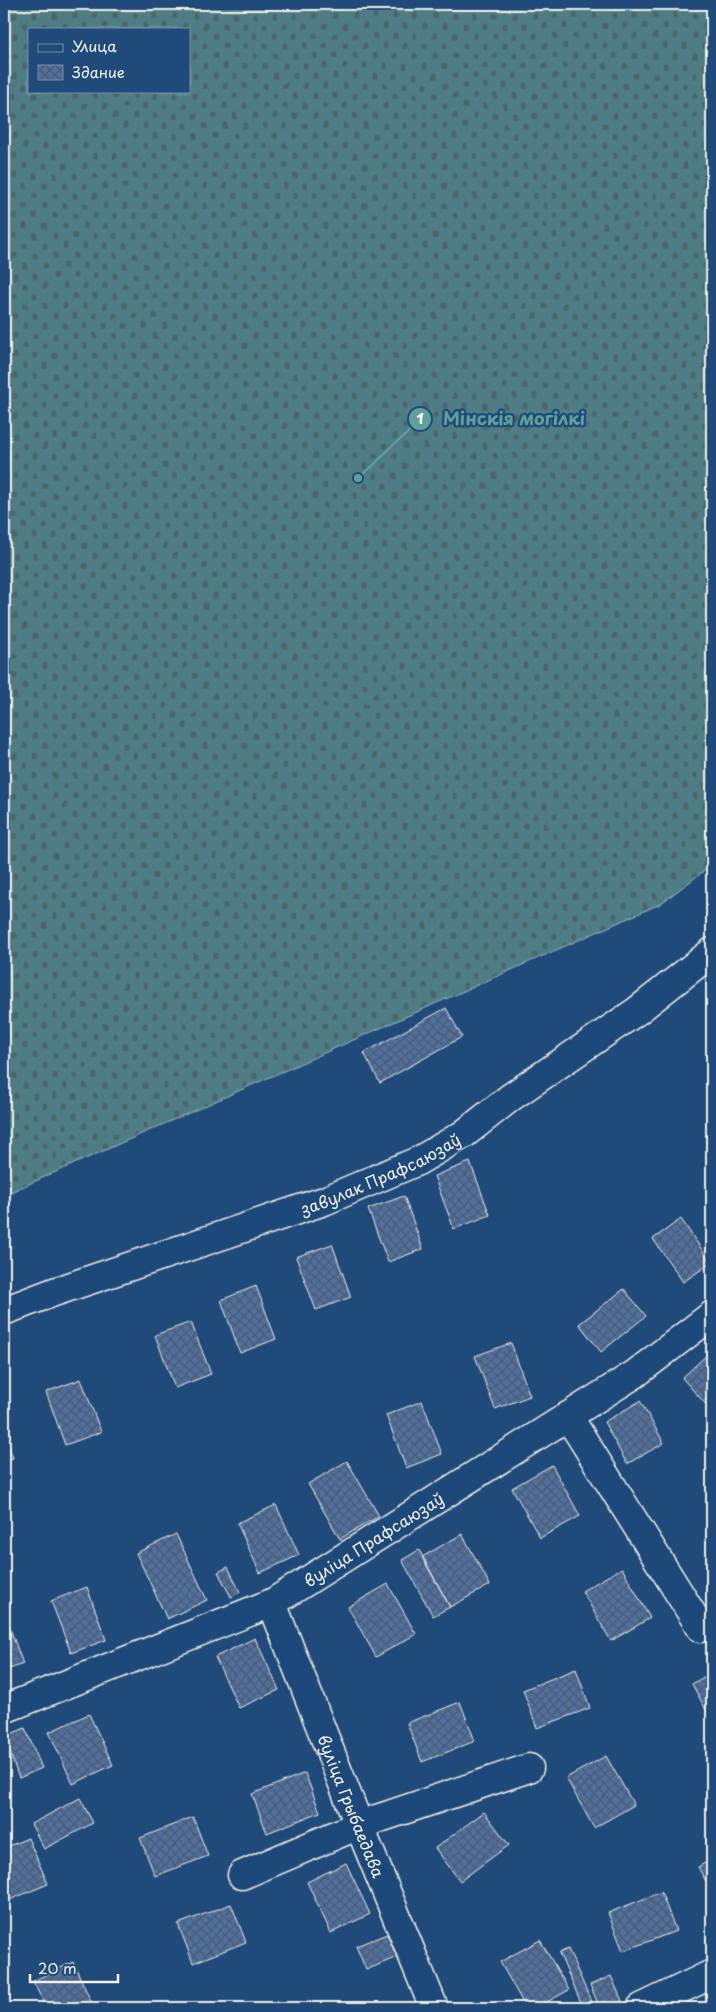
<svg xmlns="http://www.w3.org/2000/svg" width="716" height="2012" viewBox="0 0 716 2012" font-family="'Playpen Sans',sans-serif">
<defs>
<pattern id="cemetery-stones" width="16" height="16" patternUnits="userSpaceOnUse" patternTransform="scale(1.25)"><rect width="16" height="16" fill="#4f7d86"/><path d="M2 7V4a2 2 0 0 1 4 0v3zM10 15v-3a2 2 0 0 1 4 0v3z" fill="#4c6569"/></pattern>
<pattern id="building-cross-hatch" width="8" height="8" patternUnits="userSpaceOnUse" patternTransform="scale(1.25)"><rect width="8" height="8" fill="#4f6f9f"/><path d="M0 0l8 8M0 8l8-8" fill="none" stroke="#4c5a6e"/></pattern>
</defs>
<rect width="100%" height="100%" fill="#1f4a7a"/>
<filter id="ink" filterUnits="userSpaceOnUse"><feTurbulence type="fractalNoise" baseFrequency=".02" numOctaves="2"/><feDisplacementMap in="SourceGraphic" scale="10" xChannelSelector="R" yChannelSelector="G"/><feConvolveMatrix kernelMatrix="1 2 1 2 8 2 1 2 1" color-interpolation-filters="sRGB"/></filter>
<g filter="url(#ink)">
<path fill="url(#cemetery-stones)" stroke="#a2b7b7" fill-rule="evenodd" d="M4,4H712V865L660,904L4,1195ZM29,29H189V91H29Z"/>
<path fill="url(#building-cross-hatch)" stroke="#f4f1e8" d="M446,1008L462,1037L380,1083L364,1053Z
M470,1162L490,1215L454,1229L434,1176Z
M404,1196L423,1249L388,1262L368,1209Z
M681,1219L711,1263L683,1282L653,1239Z
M332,1244L351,1297L316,1310L296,1257Z
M256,1286L276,1339L240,1353L221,1300Z
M624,1289L646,1316L601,1352L579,1324Z
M191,1322L211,1374L175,1388L155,1335Z
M511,1343L530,1396L495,1409L475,1356Z
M712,1350V1411L682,1378Z
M81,1379L101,1432L65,1445L46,1392Z
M422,1401L442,1454L406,1468L386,1415Z
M640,1401L664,1443L627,1464L604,1422Z
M4,1432L13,1458L4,1462Z
M347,1461L379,1516L340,1539L308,1484Z
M552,1465L580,1516L540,1538L512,1488Z
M276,1505L299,1555L260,1573L237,1523Z
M176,1534L207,1600L167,1619L136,1553Z
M462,1534L490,1585L450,1607L422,1557Z
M419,1550L450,1607L433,1616L402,1560Z
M228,1567L240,1592L231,1597L218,1572Z
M622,1568L650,1618L611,1641L582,1591Z
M388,1584L416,1634L376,1657L348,1607Z
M87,1587L106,1640L71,1653L51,1601Z
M4,1612L23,1664L4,1671Z
M255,1638L279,1690L239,1708L215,1657Z
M576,1669L590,1708L537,1728L523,1690Z
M712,1672V1721L692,1684Z
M460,1702L475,1741L422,1762L407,1723Z
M89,1714L113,1765L73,1784L49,1732Z
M25,1728L42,1768L19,1778L4,1737Z
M606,1756L634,1805L594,1828L566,1778Z
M305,1773L320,1812L267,1833L252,1794Z
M80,1798L93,1823L44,1849L31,1824Z
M484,1812L509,1845L460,1881L435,1848Z
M193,1817L208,1856L155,1876L140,1838Z
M28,1838L48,1884L7,1901L4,1892V1848Z
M712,1859V1892L698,1867Z
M346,1863L370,1914L331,1933L307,1882Z
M661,1892L676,1931L623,1951L608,1913Z
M231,1904L246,1942L193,1963L178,1924Z
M387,1934L397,1957L366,1970L356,1946Z
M540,1940L569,1990L536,2008H526L500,1962Z
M568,1949L591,2001L582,2005L559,1953Z
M73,1962L94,2008H46L33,1981Z
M611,1976L622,2001L605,2008H600L590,1985Z"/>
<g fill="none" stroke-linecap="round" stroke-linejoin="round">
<defs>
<g id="minor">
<path id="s1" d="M4,1311L54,1292L324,1201L418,1161L464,1134L511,1097L637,1011L712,952"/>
<path d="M568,1416L701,1628"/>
<path id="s2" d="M272,1603L359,1825L434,2008"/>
<path id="s3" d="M4,1709L272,1603L635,1374L712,1315"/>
<path d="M242,1875L359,1825L529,1768"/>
<path d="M641,2008L712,1974"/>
</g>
</defs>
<use href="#minor" stroke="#f4f1e8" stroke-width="31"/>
<use href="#minor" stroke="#1f4a7a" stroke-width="28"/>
</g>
</g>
<g text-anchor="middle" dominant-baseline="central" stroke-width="4.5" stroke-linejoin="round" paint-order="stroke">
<g font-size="16" fill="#f4f1e8" stroke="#1f4a7a">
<text stroke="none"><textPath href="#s1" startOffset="401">завулак Прафсаюзаў</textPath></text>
<text stroke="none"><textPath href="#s3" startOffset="408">вуліца Прафсаюзаў</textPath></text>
<text stroke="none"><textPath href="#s2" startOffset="218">вуліца Грыбаедава</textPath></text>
</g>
</g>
<path fill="none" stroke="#5fa199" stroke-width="2" d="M358 478L420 419"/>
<g fill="#5fa199" stroke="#1f4a7a" stroke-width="2">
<circle cx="358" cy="478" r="5"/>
<circle cx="420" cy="419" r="12"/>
</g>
<g font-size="15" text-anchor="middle" font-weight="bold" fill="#fff">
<text x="420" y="424">1</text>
</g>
<g font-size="18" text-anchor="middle" font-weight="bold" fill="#5fa199" stroke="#1f4a7a" stroke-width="4.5" stroke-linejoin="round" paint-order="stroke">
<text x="514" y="425">Мінскія могілкі</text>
</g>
<rect width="716" height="2012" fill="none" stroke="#1f4a7a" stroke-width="20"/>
<rect x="10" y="10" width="696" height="1992" fill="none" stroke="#f4f1e8" stroke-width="2" filter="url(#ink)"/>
<rect x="28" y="28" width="162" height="65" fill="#1f4a7a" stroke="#748da6"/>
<rect x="38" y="44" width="25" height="8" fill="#1f4a7a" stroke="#748da6"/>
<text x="72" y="52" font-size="15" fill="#f4f1e8">Улица</text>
<rect x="38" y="65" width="25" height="15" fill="url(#building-cross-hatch)" stroke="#748da6"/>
<text x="72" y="78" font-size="15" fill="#f4f1e8">Здание</text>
<path d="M30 1974v8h88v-8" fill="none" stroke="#f4f1e8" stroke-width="2.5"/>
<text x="38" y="1974" font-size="15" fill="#f4f1e8" stroke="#1f4a7a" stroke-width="4" paint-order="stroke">20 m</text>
</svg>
